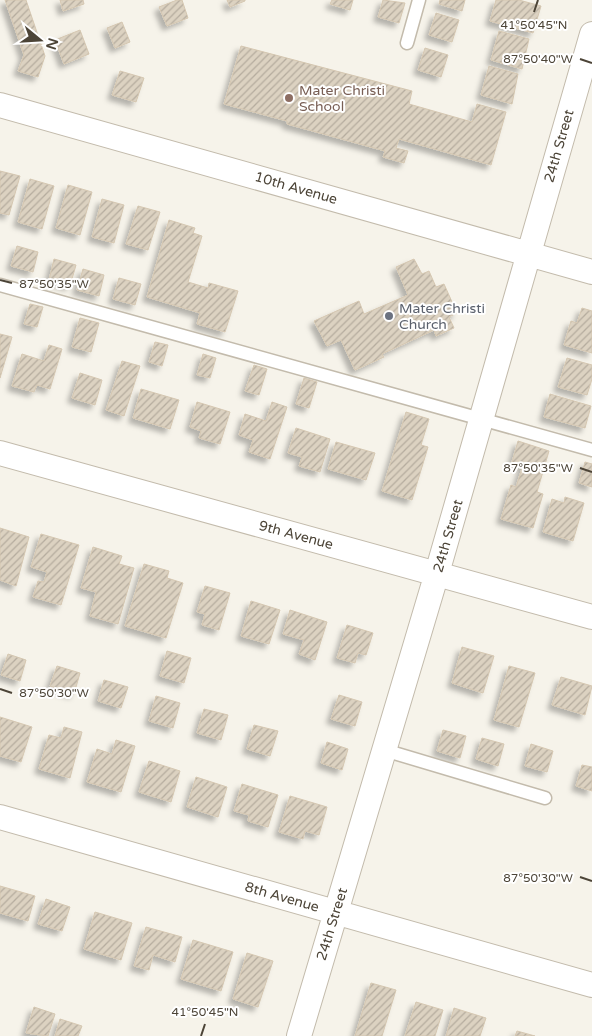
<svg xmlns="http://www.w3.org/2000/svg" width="592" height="1036" viewBox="0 0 592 1036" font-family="'Varela Round',sans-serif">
<defs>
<pattern id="building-hatch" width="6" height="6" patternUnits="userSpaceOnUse" patternTransform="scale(1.25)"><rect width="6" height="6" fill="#dcd2c1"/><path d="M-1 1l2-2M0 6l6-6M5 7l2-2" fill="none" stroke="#b5ac9e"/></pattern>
<filter id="shadow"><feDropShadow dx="-4.5" dy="4.5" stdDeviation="2.5" flood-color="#0004"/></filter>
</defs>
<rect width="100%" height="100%" fill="#f6f3ea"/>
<path fill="url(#building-hatch)" stroke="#d5c7b1" filter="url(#shadow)" d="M5,0H26L45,56L38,77L18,71L24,55Z
M60,0H83L84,4L63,11Z
M177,0H182L188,18L167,26L159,7Z
M227,0H245V1L230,7Z
M332,0H353L350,10L330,4Z
M383,0L405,3L399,23L378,17Z
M440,0H465L462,11L439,4Z
M496,0H519L541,6L533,33L490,21Z
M436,13L459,20L452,42L429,35Z
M122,22L130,42L115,48L107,28Z
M80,30L89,54L64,64L55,40Z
M499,31L529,39L522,69L491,60Z
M241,46L412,91L409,104L472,122L477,104L506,112L491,165L399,139L396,148L408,151L404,163L383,157L385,151L287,124V121L224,104Z
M425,48L448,55L441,77L418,70Z
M489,66L518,74L512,104L481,95Z
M120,71L144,78L136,102L112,95Z
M0,171L20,176L9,215L0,213Z
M30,179L54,186L42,229L18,222Z
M68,185L92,192L80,235L56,228Z
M102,199L124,205L114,243L92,237Z
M138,206L160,212L148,250L126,244Z
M169,220L195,228L193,233L202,236L188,282L208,288L209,283L238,291L225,332L197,324L200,313L147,297Z
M17,246L38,252L33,272L11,266Z
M54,259L76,265L70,286L49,280Z
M414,259L422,274L429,271L436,287L444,284L457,313L449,317L454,328L436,336L434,330L382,354L384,357L355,370L341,340L327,346L314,321L359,301L364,314L408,295L396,267Z
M83,269L104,275L99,296L77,290Z
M119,278L141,284L135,305L113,299Z
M30,304L43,307L37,327L24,324Z
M582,308L592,311V353L564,345L571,321L577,323Z
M80,318L99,323L91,352L72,347Z
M0,334L12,337L0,378Z
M155,342L168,345L162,366L149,362Z
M49,345L62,349L50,389L37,385L34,392L12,386L22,354L44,361Z
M203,354L216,358L210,378L197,375Z
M567,358L592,365V379L587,395L558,387Z
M122,361L140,366L124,416L106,410Z
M254,365L267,369L259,395L245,391Z
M80,373L102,380L95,405L72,398Z
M304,378L317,382L309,408L296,404Z
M141,389L179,400L170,429L133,418Z
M550,394L591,406L585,428L544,417Z
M197,402L230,412L220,444L199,438L201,431L190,427Z
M272,402L287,407L270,459L249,452L253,440L239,435L245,414L266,421Z
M406,412L429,419L421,445L428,447L412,500L382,491Z
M296,428L330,439L320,472L299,466L302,457L288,453Z
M518,441L549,451L537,492L543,494L533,528L501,519L511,485L516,487L523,465L512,462Z
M336,442L375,453L366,480L328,469Z
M585,462L592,464V487L579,483Z
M565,497L584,503L573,541L543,532L552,499L564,503Z
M0,528L29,537L16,586L0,580Z
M41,534L79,545L61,605L33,597L38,581L44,582L47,572L31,567Z
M93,547L122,556L119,564L134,568L118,624L90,616L96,592L81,588Z
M144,564L169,571L167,578L183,583L166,638L125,626Z
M205,586L230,593L219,630L202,625L205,614L197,612Z
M251,601L280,610L269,644L241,636Z
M290,610L327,622L315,660L299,654L304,640L283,634Z
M347,625L373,633L366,655L358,653L355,663L337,658Z
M462,647L494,656L483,693L452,683Z
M167,651L191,658L184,683L160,676Z
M8,654L26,660L20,681L1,675Z
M57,666L80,673L74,694L50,686Z
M509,666L535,673L519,727L494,720Z
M561,677L592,686L585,715L552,705Z
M104,680L128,687L121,708L98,701Z
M339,695L362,702L355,726L331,719Z
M156,696L180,703L173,728L149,721Z
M204,709L228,715L221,740L197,733Z
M0,717L32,727L21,762L0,756Z
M254,725L278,731L270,756L247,749Z
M64,727L82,732L70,778L39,769L49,735L61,738Z
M443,730L466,736L460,758L437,751Z
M482,738L504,744L498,766L476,759Z
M116,740L135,746L121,792L87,782L97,749L112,754Z
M327,742L348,749L342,770L321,763Z
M531,744L553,751L547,772L525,766Z
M149,761L180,771L171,802L139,792Z
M582,765L592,767V791L576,786Z
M196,777L227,787L218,817L187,807Z
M242,784L278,795L268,827L248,821L249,815L234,811Z
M290,796L327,807L319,835L305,831L303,839L279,832Z
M0,886L35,896L28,921L0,913Z
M46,899L70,907L62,931L38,924Z
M95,912L132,923L121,960L84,949Z
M146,927L182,937L175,962L153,955L149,970L134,966Z
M193,940L233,952L221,991L181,979Z
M247,953L273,961L258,1007L233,999Z
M371,983L396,990L382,1036H355Z
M416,1002L443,1010L435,1036H405Z
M34,1007L55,1014L48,1036L26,1033Z
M454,1008L486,1018L480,1036H446Z
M60,1019L82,1026L78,1036H55Z
M517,1031L535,1036H515Z"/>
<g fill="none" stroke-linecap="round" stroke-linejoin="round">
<defs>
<path id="service" d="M407,43L419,0
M0,285L592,450
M384,750L545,798"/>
<path id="minor" d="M0,105L592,272
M0,453L592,617
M0,817L592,985
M299,1036L437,573L592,34"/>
</defs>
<use href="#service" stroke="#c3bbac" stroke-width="15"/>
<use href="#minor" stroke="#c3bbac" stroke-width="26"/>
<use href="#service" stroke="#fff" stroke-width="12"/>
<use href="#minor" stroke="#fff" stroke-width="24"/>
</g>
<path fill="none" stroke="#4c4437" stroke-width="2" d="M534,12L538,0M580,59L592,63M0,280L12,283M580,468L592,472M0,689L12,693M580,877L592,881M201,1036L205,1024"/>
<circle fill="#8d6e63" stroke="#fff" stroke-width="2" cx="289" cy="98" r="5"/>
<circle fill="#6b7280" stroke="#fff" stroke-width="2" cx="389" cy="316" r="5"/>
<g text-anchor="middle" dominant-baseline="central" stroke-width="4" stroke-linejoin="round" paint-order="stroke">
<g font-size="14" fill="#785e54" stroke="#fff" text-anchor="start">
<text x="299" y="90">Mater Christi<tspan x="299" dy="16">School</tspan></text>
</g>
<g font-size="14" fill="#4c4437" stroke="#fff">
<text transform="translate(559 146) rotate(-74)">24th Street</text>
<text transform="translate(296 188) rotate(16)">10th Avenue</text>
<text transform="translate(296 535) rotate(15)">9th Avenue</text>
<text transform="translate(448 536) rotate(-74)">24th Street</text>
<text transform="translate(282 897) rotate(16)">8th Avenue</text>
<text transform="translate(332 924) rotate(-73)">24th Street</text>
</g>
<g font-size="14" fill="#5b616d" stroke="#fff" text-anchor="start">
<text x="399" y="308">Mater Christi<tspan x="399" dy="16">Church</tspan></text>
</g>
</g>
<g font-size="12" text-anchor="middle" fill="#4c4437" stroke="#fff" stroke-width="4" stroke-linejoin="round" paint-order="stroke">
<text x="534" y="29">41°50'45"N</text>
<text x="538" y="63">87°50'40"W</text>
<text x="54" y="288">87°50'35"W</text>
<text x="538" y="472">87°50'35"W</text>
<text x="54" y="697">87°50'30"W</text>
<text x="538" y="882">87°50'30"W</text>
<text x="205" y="1016">41°50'45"N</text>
</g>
<g transform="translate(40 40) rotate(108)" stroke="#ffffff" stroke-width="4" paint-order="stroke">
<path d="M0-4L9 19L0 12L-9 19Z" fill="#4c4437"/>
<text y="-8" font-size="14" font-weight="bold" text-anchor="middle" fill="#4c4437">N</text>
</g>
</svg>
